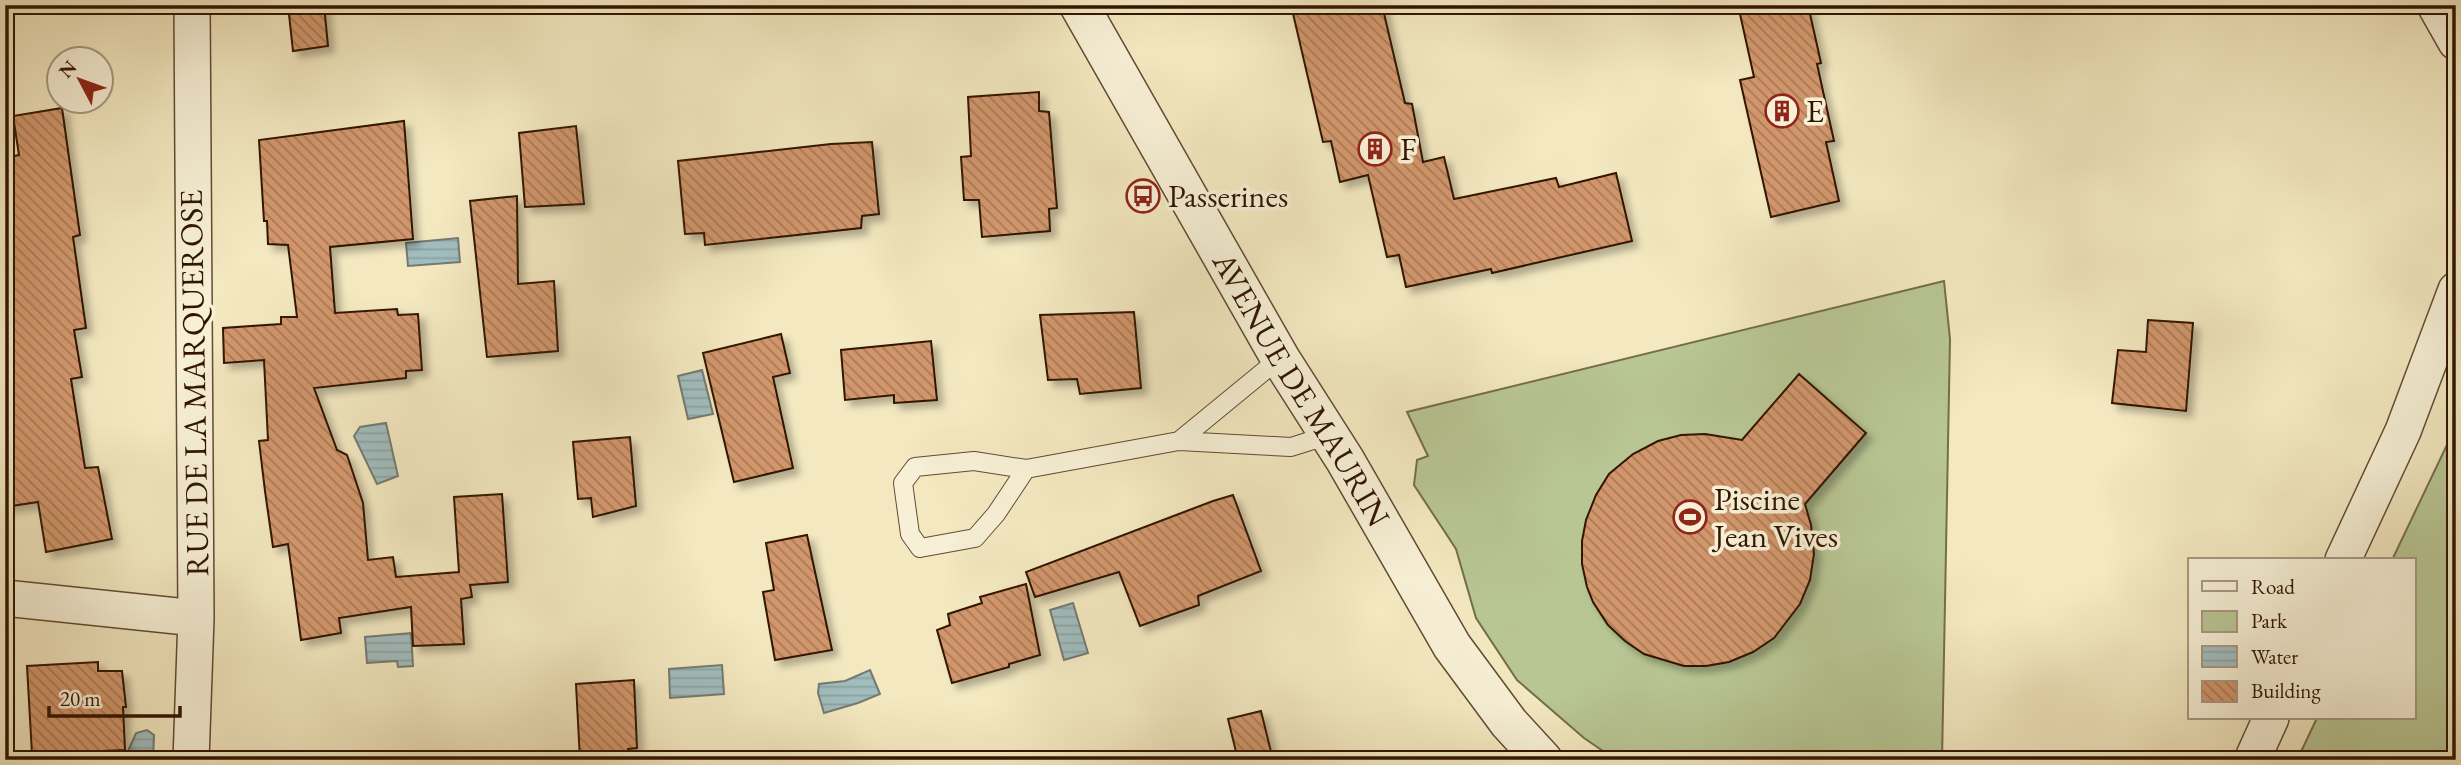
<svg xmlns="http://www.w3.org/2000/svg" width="2461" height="765" viewBox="0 0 2461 765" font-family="'EB Garamond',serif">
<defs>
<pattern id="water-rules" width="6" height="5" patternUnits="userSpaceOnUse" patternTransform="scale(1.75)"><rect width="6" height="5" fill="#a1bdbe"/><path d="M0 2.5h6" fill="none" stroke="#8ba2a2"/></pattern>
<pattern id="building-back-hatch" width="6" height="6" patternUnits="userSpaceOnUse" patternTransform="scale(1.75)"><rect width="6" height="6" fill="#d1966c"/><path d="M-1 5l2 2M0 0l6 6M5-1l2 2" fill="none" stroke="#aa7956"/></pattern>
<filter id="shadow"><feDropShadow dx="6" dy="6" stdDeviation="3.5" flood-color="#0004"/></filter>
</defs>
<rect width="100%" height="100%" fill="#f3e8c0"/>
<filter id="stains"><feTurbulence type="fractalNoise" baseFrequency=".00286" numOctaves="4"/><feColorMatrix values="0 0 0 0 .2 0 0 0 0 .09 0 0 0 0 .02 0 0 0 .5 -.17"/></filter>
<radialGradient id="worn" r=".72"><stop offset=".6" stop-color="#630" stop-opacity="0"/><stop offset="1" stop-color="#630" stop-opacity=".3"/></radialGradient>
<path fill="#b8c694" stroke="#746e4a" stroke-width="2" d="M1944,281L1950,339L1942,760H1616L1584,738L1517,680L1476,618L1456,549L1414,485L1417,460L1428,456L1407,412Z
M2456,426V760H2297L2317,718H2414V560H2392Z"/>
<path fill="url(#water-rules)" stroke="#747a72" stroke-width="2" d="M458,238L460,262L408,266L406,243Z
M702,370L713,414L688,419L678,376Z
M386,423L398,476L377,484L354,436L360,427Z
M1073,603L1088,653L1064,660L1050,610Z
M411,633L413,666L398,667L397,661L367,663L365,637Z
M722,665L724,694L670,698L669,669Z
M870,670L880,694L858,703L824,713L818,693L819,684L845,681Z
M147,730L154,735L153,760H124L136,733Z"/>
<path fill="url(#building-back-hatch)" stroke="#311501" stroke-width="2" filter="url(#shadow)" d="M288,5H324L328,46L293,51Z
M1291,5H1382L1405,103L1412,104L1423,162L1444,157L1454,199L1556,178L1559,187L1616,173L1632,241L1492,273L1491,269L1406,287L1399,255L1387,257L1368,175L1340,182L1331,141L1323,142Z
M1738,5H1808L1821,63L1817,64L1834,141L1826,142L1839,201L1771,217L1740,80L1754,77Z
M1039,92V111L1049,112L1057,208L1049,209L1050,231L982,237L979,200H964L961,157L971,156L968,97Z
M62,108L80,235L73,237L86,328L74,330L82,377L71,379L85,468L98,467L112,539L46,552L38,502L5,507V158L19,155L13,116Z
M404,121L413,239L330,247L335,313L397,309L398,315L418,314L422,370L406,371V378L314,388L337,450L347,455L363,503L368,560L393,557L396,577L459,572L454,497L502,494L508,582L470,585L472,597L461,599L464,644L413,646L411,607L339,618L341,633L301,640L288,544L273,547L265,491L259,441L268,440L264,360L224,363L223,328L281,324V317H297L288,245L268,244L267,221H264L259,140Z
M576,126L584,204L525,207L519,133Z
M872,142L879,214L862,216L861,228L705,245L704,233L685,234L678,161L831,144Z
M517,196L518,284L554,281L558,351L487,357L470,201Z
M1134,312L1141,388L1080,394L1077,379L1048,380L1040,315Z
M2148,320L2193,323L2186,411L2112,403L2118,350L2146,352Z
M781,334L790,373L773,377L793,468L734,482L703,353Z
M931,341L937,400L894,403V395L845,400L841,350Z
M1799,374L1866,433L1805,504L1811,525L1814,554L1810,580L1800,604L1774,638L1753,652L1729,662L1706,666H1684L1644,654L1625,641L1608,625L1593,602L1587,587L1582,564V541L1586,520L1596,495L1609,474L1633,454L1658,441L1681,435L1705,434L1742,440Z
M630,437L636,506L593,517L591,498L578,499L573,442Z
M1233,495L1261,571L1198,596L1199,605L1140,626L1119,572L1035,597L1026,572L1213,501Z
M807,535L832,650L775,660L763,592L774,590L766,543Z
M1026,584L1040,655L1009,664V667L952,683L937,630L950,625L948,614L982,603L980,597Z
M98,662V671H122L126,707H123L125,750L32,754L27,666Z
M634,680L637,748L628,749V760H580L576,684Z
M1261,711L1273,760H1238L1228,719Z"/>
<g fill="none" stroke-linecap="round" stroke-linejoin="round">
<defs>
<path id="service" d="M1179,441L1280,358
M1026,469L996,514L975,538L920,548L910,534L903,483L915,467L974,461L1026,469L1179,441L1291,447L1329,435"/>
<path id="minor" d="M2435,5L2456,42
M2343,560L2403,431L2456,290
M5,598L196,618
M191,760L196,618L192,5
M2252,760L2271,718"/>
<g id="tertiary">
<path id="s1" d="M1079,5L1280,358L1345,460L1452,646L1509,723L1543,760"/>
</g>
</defs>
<use href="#service" stroke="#624a31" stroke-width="20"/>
<use href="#minor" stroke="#624a31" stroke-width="38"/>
<use href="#tertiary" stroke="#624a31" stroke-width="41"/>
<use href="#service" stroke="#f7f0d6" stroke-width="18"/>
<use href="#minor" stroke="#f7f0d6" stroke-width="35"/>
<use href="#tertiary" stroke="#f7f0d6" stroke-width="38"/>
</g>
<defs>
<symbol id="building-ring" viewBox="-11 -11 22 22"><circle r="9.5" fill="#f7f0d6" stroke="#8f2418" stroke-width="1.5"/><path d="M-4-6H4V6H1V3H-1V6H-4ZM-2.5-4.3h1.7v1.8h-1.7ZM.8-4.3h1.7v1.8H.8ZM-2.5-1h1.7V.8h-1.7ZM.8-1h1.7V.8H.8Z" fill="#8f2418"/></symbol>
<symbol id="bus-ring" viewBox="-11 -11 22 22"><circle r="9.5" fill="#f7f0d6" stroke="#8f2418" stroke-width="1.5"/><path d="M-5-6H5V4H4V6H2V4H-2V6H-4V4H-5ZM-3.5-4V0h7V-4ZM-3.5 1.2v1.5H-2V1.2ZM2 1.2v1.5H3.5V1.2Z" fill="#8f2418"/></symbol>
<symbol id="stadium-ring" viewBox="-11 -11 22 22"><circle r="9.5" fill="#f7f0d6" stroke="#8f2418" stroke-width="1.5"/><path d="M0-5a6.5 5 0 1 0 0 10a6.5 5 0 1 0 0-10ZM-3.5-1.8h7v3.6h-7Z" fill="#8f2418"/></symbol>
</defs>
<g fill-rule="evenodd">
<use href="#building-ring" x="1763" y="92" width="38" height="38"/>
<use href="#building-ring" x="1356" y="130" width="38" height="38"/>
<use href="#bus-ring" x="1124" y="177" width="38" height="38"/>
<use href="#stadium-ring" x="1671" y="498" width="38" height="38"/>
</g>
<g text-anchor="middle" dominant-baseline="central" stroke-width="7" stroke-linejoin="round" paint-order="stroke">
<g font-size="32" fill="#311501" stroke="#f7f0d6" text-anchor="start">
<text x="1806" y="111">E</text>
<text x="1400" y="149">F</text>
<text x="1168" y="196">Passerines</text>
<text x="1714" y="499">Piscine<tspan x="1714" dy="37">Jean Vives</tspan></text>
</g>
<g font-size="32" fill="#311501" stroke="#f7f0d6">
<text transform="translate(194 383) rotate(-91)">RUE DE LA MARQUEROSE</text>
<text stroke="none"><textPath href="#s1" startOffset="444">AVENUE DE MAURIN</textPath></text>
</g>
</g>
<rect width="2461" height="765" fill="none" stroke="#f3e8c0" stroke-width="28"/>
<rect x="7" y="7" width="2447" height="751" fill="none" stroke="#311501" stroke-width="3.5"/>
<rect x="14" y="14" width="2433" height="737" fill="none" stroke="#311501" stroke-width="2"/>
<rect x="2188" y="558" width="228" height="161" fill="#f7f0d6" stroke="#a89881" stroke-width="2"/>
<rect x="2202" y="581" width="35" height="10" fill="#f7f0d6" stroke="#a89881" stroke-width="2"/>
<text x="2251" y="594" font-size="21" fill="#311501">Road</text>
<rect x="2202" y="611" width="35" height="21" fill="#b8c694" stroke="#a89881" stroke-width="2"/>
<text x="2251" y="628" font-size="21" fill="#311501">Park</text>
<rect x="2202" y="646" width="35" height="21" fill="url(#water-rules)" stroke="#a89881" stroke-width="2"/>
<text x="2251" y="664" font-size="21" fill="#311501">Water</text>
<rect x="2202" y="681" width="35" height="21" fill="url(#building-back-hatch)" stroke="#a89881" stroke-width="2"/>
<text x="2251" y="698" font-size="21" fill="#311501">Building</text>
<g transform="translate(80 80) rotate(311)"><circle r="33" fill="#f7f0d6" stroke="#a89881" stroke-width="2"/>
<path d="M0-5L12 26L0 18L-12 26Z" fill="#8f2418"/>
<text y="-10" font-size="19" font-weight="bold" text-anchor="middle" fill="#311501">N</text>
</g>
<path d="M49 706v10h131v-10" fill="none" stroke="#311501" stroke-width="3.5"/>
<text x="60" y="706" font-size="21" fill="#311501" stroke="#f7f0d6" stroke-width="5" paint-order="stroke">20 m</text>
<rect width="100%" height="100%" filter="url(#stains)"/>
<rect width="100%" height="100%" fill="url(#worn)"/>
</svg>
